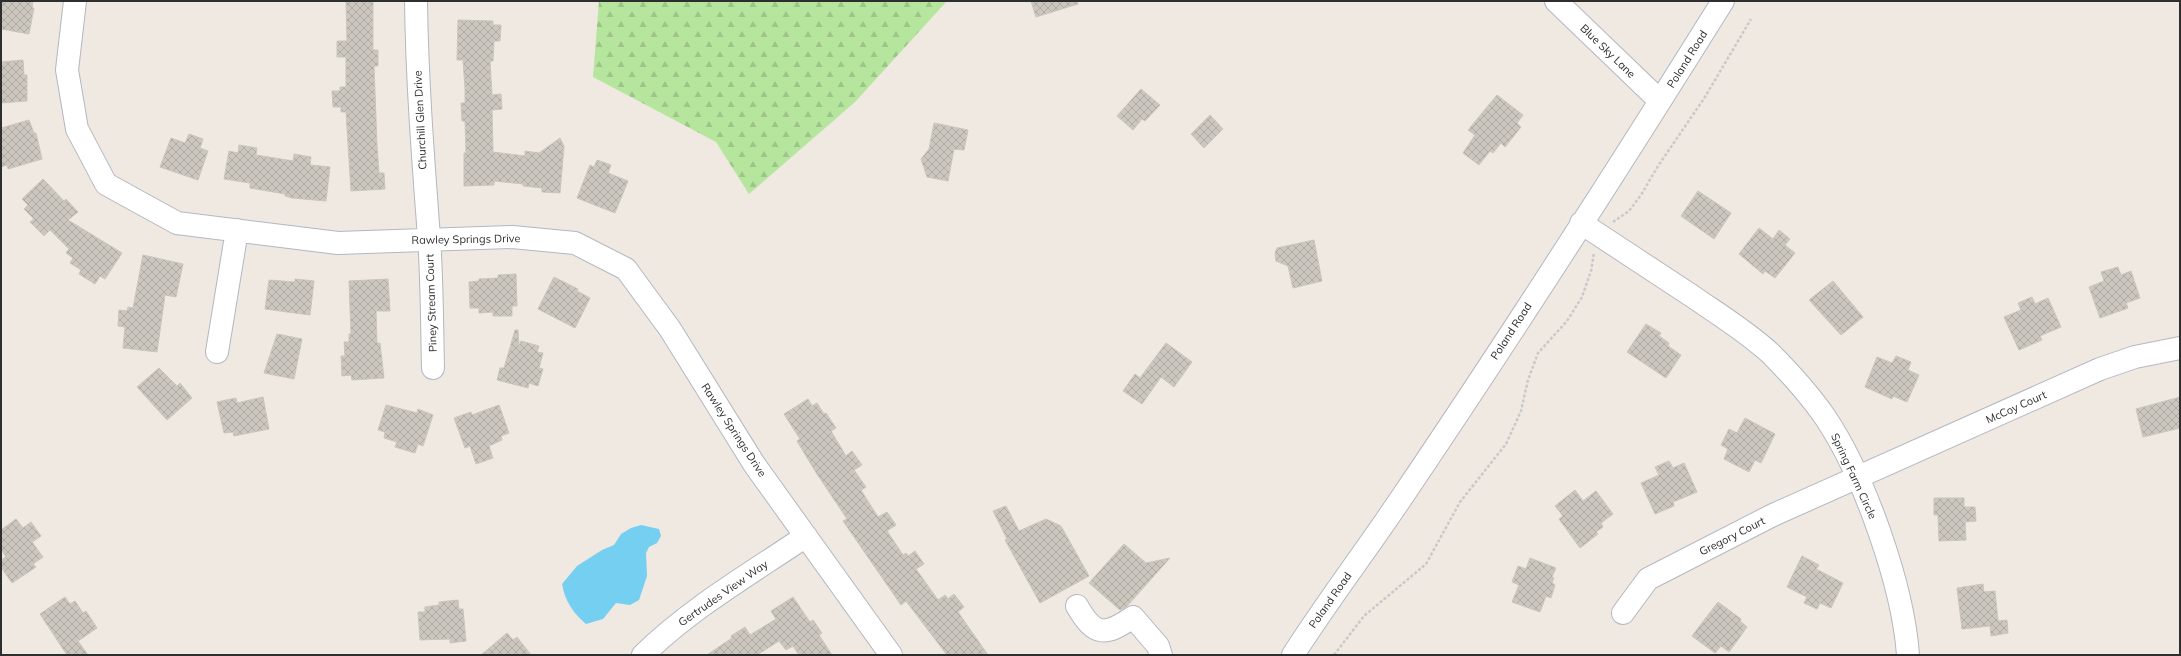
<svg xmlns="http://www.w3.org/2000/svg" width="2181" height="656" viewBox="0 0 2181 656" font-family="Mulish,sans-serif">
<defs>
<pattern id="forest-firs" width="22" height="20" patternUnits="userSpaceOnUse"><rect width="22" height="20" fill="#b6e59e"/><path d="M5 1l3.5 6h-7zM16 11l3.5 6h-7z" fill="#9dc588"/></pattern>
<pattern id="building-cross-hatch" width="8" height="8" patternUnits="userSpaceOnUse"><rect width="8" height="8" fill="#cbc7bf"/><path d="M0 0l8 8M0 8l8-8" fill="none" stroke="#afaba4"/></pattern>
</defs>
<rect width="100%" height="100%" fill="#efe9e1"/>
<path fill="url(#forest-firs)" d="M599,1H947L855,102L749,194L716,142L593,77Z"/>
<path fill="#75cff0" d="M641,525L659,529L661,536L657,543L649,547L646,553L647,576L639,600L630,605L616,603L603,619L586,624C573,613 565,601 562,584L577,566L602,550L614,545L621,534L631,528Z"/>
<path fill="url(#building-cross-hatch)" stroke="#cbc5ba" d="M1,1H33L32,8H34L29,34L1,29Z
M346,1H373V50H378V66H374L377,145L379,173H384L385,189L351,191L346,112H341V107H333L332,91H340V87H346V57H337V41H347Z
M1031,1H1077L1078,4L1036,17Z
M458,20L493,21V25H501L500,41H494L493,61H490L492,95L501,94L502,109L492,110L493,152L525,156V151L539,153L560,138L564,146L560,193L542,192V188L523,186V184L494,181V185L464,186V153H466L465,121H462L461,103H465V88L463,60H457Z
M23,60L24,75H27V101L1,103V62Z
M1141,89L1160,105L1145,121L1142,119L1133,130L1117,116Z
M1497,95L1523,115L1517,123L1521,127L1505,147L1501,143L1493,153L1490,151L1479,165L1463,153L1475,135L1468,130Z
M1210,115L1223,129L1204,148L1191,134Z
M29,120L34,133H36L42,159L8,169L7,165L1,167V128Z
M934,123L968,130L964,150L954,149L948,181L927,177L921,159L929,149Z
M189,134L203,139L200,148L208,151L198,180L160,167L171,138L185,143Z
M239,145L257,148L256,155L293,161L294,154L311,157L310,165L330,167L326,201L292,198L285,196V194L250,188V183L224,179L229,151L238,153Z
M597,160L611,165L608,173L628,181L615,213L577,198L590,165L594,167Z
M43,179L64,201L66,199L78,212L68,220L122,253L105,279L100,276L95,284L79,274L81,270L70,263L73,258L66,253L69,249L50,230L44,236L30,222L34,219L24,209L28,205L22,199Z
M1698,191L1731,213L1714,239L1681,216Z
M1759,228L1773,239L1779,230L1790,239L1785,245L1795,253L1775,278L1765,271L1763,274L1739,254Z
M1314,240L1322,281L1293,288L1288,266L1276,261L1275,253L1277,248Z
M143,255L183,264L176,297L165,295L157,352L123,348L125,327L118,326L119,310L127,311L128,307L133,308Z
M2118,267L2121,275L2131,271L2140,298L2126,303L2128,308L2100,318L2089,287L2104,281L2101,272Z
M516,274L517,306H512V316H493V312L479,313V308H470L469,282L479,281V279L498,278V275Z
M554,277L578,289L577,291L590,298L575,328L538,309Z
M295,279L314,281L310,315L265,309L269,280L295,282Z
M388,279L390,311H376L377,343H380L384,378L352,380L351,375L342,376L341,356H345L344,342H349V334H351L349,281Z
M1833,281L1863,317L1841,335L1809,300Z
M2032,297L2035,304L2048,298L2061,327L2040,336L2042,340L2019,350L2004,317L2021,310L2018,303Z
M1646,324L1661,333L1659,336L1669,343L1668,346L1681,355L1666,378L1627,352Z
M515,330H518L519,346L521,341L539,346L537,352L543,353L539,368L543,369L538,386L529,383L528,388L497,380L500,368H504Z
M277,334L302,339L294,379L264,373Z
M1166,343L1192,362L1174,387L1161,377L1142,404L1123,391L1135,374L1140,378Z
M1896,356L1911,362L1908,370L1919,375L1907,402L1893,396L1892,399L1865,387L1877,357L1892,363Z
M159,368L177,386L180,383L192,398L167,420L137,387Z
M263,397L269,429L234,436L233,432L224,433L217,402L236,398L237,403Z
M2180,397V428L2143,437L2136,409Z
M808,399L812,406L817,403L824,414L826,413L836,428L831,431L846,456L852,451L862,465L854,470L866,487L861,490L878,517L887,512L896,525L887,531L903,555L906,553L908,556L915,551L924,564L916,569L938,600L945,595L948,599L954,594L964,607L958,612L988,655H947L906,601L901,605L843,521L847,519L815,471L797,441L800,439L784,414Z
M386,405L417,413L418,409L433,415L423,446L418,444L415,453L395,447L397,442L384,438L385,432L378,430Z
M499,405L509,433L501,436L502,440L489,446L493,458L476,464L470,446L465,448L454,418L471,412L472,415Z
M1745,418L1775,434L1761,463L1755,460L1749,472L1724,459L1728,449L1721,445L1729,429L1737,433Z
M1669,461L1673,468L1684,463L1697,492L1673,502L1674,506L1655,514L1641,483L1659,475L1655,467Z
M1575,490L1583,501L1596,491L1613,514L1601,523L1603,527L1596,532L1598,534L1580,548L1559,519L1563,516L1555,506Z
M1934,498H1964V507H1975L1976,521L1965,522L1966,540L1939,541L1938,515H1934Z
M1006,506L1019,531L1046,519L1061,526L1089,576L1040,603L1005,540L1007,539L993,511Z
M16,519L23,528L31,522L41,536L32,542L43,557L33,564L36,567L12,583L1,567V560L6,557L1,549V530Z
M1124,544L1146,563L1170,558L1127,606L1120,610L1089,583Z
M1802,556L1819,565L1816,569L1843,583L1831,608L1820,603L1817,609L1804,603L1807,597L1787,587Z
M1530,558L1556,568L1552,577L1554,578L1552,583L1555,585L1551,598L1546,596L1540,612L1512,602L1519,585L1512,582L1518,566L1526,569Z
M1983,584L1984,592L1995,591L1998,621L2007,620L2008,633L1991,636L1990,626L1962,629L1957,588Z
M65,597L70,604L75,601L83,613L86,611L97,628L78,641L88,655H67L40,614Z
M793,597L810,622L813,620L822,633L819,635L832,655H799L793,646L786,650L779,641L757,655H707L732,638L731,636L745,627L750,635L776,619L771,611Z
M458,600L459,609H463L466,641L450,643V639L420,640L418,612H425V607L439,605V602Z
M1718,602L1741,619L1740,621L1747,627L1729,652L1721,646L1715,653L1692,636Z
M507,633L513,640L517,637L531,655H481Z"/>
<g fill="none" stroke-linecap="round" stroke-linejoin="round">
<defs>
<path id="minor" d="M75,1L67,70L77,129L106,184L177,223L338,243L512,237L575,243L626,269L670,329L754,464L891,655
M416,1C417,80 423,158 429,237C432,280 432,324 433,368
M1556,1L1660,101
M1581,223C1618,247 1655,272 1692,296C1718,314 1746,331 1770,353C1790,373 1809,394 1825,417C1864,475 1903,585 1908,655
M217,352L237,230
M1077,606C1095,637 1105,636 1133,617L1158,646L1161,655
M1623,613L1648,579L1773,515L2100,369L2135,357L2180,348
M643,655C691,608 750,574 806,536
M1293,655C1327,602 1365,552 1400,500C1511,336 1618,169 1723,1"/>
</defs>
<use href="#minor" stroke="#b4b7c1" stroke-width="24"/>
<path stroke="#c9c9c9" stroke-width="2.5" stroke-dasharray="3 2" stroke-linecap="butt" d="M1613,222L1629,211L1641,195L1658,166L1705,97L1751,19
M1334,655L1364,616L1426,564L1460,502L1506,444L1521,411L1528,380L1538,353L1567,321L1582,297L1591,271L1594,253"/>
<use href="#minor" stroke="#fff" stroke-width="22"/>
</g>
<g text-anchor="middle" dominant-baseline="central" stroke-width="3.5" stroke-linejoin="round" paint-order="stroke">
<g font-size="11" fill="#2e2e2e" stroke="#fff">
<text transform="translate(1608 51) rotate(44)">Blue Sky Lane</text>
<text transform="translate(1687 59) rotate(-58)">Poland Road</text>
<text transform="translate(420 120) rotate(-93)">Churchill Glen Drive</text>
<text transform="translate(466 239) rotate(-1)">Rawley Springs Drive</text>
<text transform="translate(431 303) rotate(-92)">Piney Stream Court</text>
<text transform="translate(1511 331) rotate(-57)">Poland Road</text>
<text transform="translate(2016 407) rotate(-24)">McCoy Court</text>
<text transform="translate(734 430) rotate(57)">Rawley Springs Drive</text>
<text transform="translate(1854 476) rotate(65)">Spring Farm Circle</text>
<text transform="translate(1732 536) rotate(-27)">Gregory Court</text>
<text transform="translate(723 593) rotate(-35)">Gertrudes View Way</text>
<text transform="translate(1330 600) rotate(-55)">Poland Road</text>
</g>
</g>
<rect width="2181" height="656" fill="none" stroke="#2e2e2e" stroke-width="4"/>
</svg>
